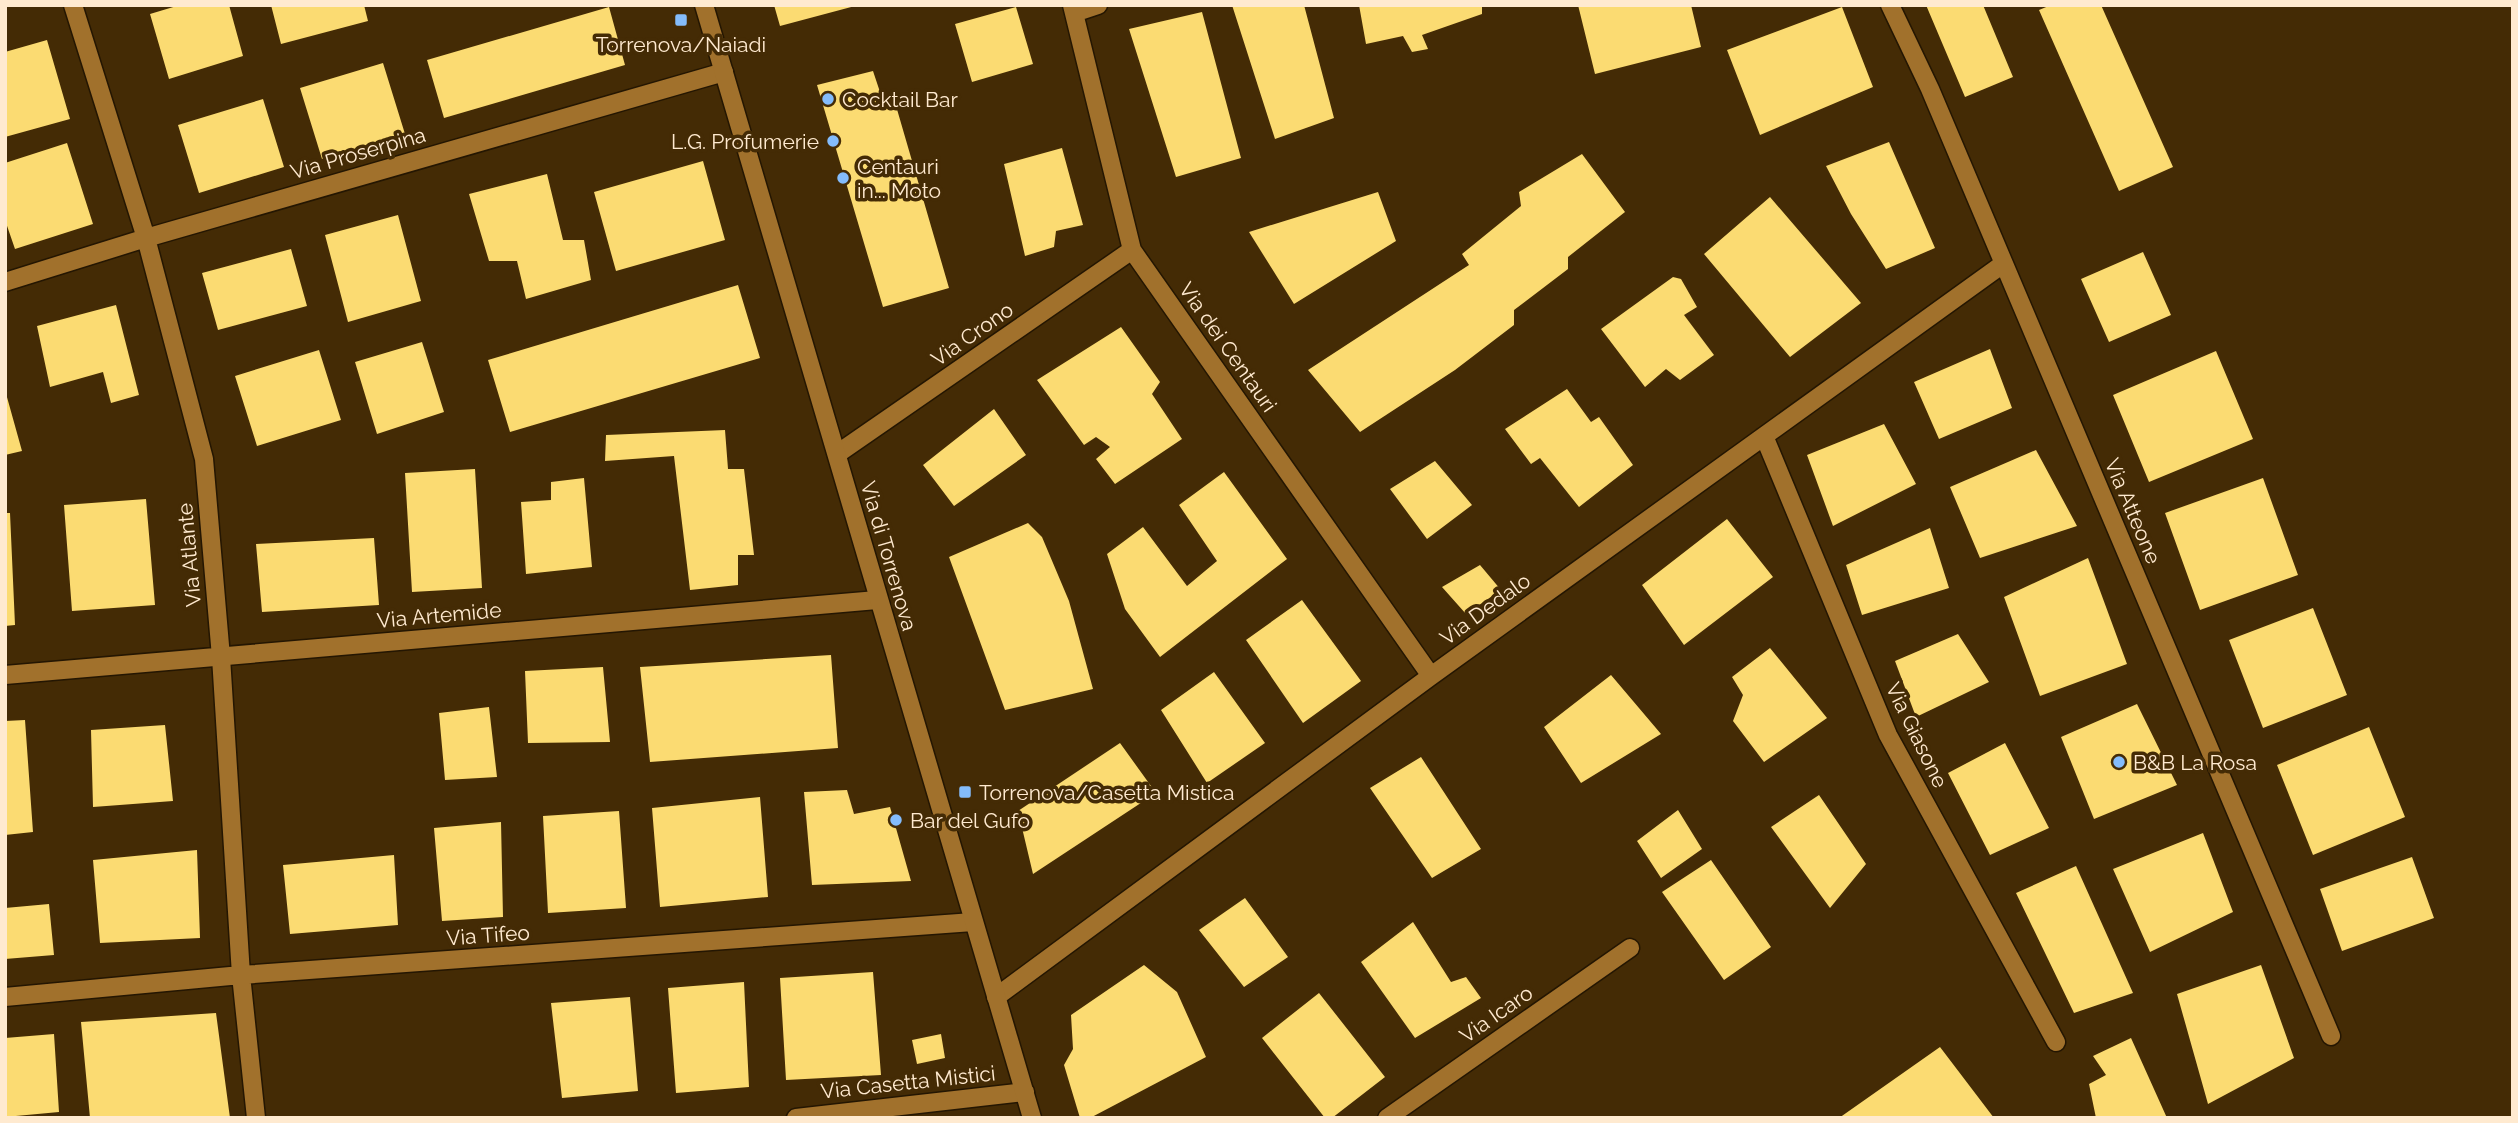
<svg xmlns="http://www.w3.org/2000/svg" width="2518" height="1123" viewBox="0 0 2518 1123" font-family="Raleway,sans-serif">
<rect width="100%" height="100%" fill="#442b05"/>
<path fill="#fbdb72" d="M180,5H229L243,56L169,79L150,14Z
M271,5H364L368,21L281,44Z
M774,5H855V6L780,26Z
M1232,5H1304L1334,118L1275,139Z
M1359,5H1482V14L1422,35L1428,49L1412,52L1403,36L1366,44Z
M1578,5H1691L1701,47L1595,74Z
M1926,5H1983L2013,77L1965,97Z
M2051,5H2101L2173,167L2119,191L2039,10Z
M609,7L625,65L444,118L427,60Z
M1016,7L1033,64L972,82L955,24Z
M1842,7L1873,87L1760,135L1727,50Z
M1202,12L1241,158L1176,177L1129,29Z
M47,40L70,119L5,137V52Z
M383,63L405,134L322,159L300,88Z
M873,71L883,101L894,99L949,288L883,307L817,85Z
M263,99L284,167L199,193L178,125Z
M1889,142L1935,248L1886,269L1851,214L1826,166Z
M67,143L93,224L15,249L5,220V163Z
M1062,148L1083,225L1056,231L1054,247L1025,256L1004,164Z
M1582,154L1625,212L1568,257V269L1514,310V325L1455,370L1360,432L1308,370L1469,265L1462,254L1521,206L1519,192Z
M703,161L725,240L616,271L594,192Z
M547,174L563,240H584L591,280L526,299L517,261H489L469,194Z
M1378,192L1396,241L1294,304L1249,232Z
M1770,197L1861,303L1790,357L1704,254Z
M398,215L421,301L348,322L325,235Z
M291,249L307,306L218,330L202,273Z
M2143,252L2171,315L2109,342L2081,279Z
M1673,277L1681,279L1697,307L1684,315L1714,355L1680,380L1666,369L1645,387L1601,329Z
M738,285L760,358L510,432L488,360Z
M116,305L139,395L111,403L103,372L50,387L37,326Z
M1121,327L1160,382L1152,394L1182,439L1115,484L1096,459L1110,447L1096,437L1084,445L1037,380Z
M422,342L444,412L377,434L355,362Z
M1990,349L2012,408L1939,439L1914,382Z
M319,350L341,420L257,446L235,376Z
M2216,351L2253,439L2149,482L2113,395Z
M1567,389L1591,422L1599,417L1633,465L1579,507L1540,458L1531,464L1505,429Z
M5,390L22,451L5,455Z
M994,409L1026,455L954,506L923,465Z
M1884,424L1916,484L1833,526L1807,455Z
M725,430L728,469H744L754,555H738V585L690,590L674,456L605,461L606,435Z
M2036,450L2077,526L1980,558L1950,487Z
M1435,461L1472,505L1427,539L1390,489Z
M475,469L482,588L412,592L405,473Z
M1224,472L1287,559L1160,657L1125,609L1107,554L1143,527L1187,586L1217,561L1179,505Z
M584,478L592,567L526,574L521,502L551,500V482Z
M2263,478L2298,575L2200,610L2165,513Z
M146,499L155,605L72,611L64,505Z
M5,513H10L15,625L5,626Z
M1727,519L1773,577L1684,645L1642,585Z
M1028,523L1042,537L1069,601L1093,689L1005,710L949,557Z
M1930,528L1949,588L1862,615L1846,565Z
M374,538L379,605L262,612L256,544Z
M2088,558L2127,664L2040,696L2004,597Z
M1480,565L1501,590L1466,614L1442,587Z
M1302,600L1361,681L1303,723L1246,640Z
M2313,608L2347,695L2263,728L2229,640Z
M1958,634L1989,682L1916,717L1895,661Z
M1770,648L1827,718L1764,762L1733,721L1743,695L1732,677Z
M831,655L838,748L650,762L640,667Z
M603,667L610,742L528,743L525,671Z
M1214,672L1265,743L1207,783L1161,710Z
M1611,675L1661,734L1581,783L1544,727Z
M2137,704L2177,785L2094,819L2061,737Z
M489,707L497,777L445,780L439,713Z
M25,720L33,832L5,835V721Z
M165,725L173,801L93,807L91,730Z
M2369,727L2405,817L2313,855L2277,765Z
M1120,743L1156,793L1033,874L1018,811Z
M2005,743L2049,828L1990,855L1948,773Z
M1421,757L1481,849L1432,878L1370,788Z
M847,790L854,814L890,807L911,881L812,885L804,792Z
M1819,795L1866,864L1830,908L1771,827Z
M760,797L768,897L660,907L652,808Z
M1678,810L1702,849L1661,878L1637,841Z
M619,811L626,908L548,913L543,816Z
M501,822L503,917L442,921L434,828Z
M2203,833L2233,912L2150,952L2113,869Z
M197,850L200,938L100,943L93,860Z
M394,855L398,925L290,934L283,865Z
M2412,857L2434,918L2342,951L2320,889Z
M1711,860L1771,947L1724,980L1662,892Z
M2076,866L2133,993L2074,1013L2016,893Z
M1245,898L1288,957L1244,987L1199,930Z
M49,904L54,955L5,959V908Z
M1413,922L1451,982L1466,977L1481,998L1415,1038L1361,962Z
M1144,965L1177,992L1206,1057L1090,1118H1080L1064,1065L1073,1049L1071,1015Z
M2261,965L2294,1058L2208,1104L2177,994Z
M873,972L881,1075L786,1080L780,978Z
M744,982L749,1087L676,1093L668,988Z
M1319,993L1385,1077L1332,1118H1325L1262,1038Z
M630,997L638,1091L562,1098L551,1003Z
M216,1013L230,1118H90L81,1022Z
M54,1034L59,1112L5,1117V1038Z
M941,1034L945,1058L917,1064L912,1040Z
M2131,1038L2167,1118H2096L2089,1084L2106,1075L2093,1056Z
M1940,1047L1994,1118H1839Z"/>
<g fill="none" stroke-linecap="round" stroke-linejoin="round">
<defs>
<path id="minor" d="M73,5L146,238L204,459L221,657L241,975L256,1118
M1072,5L1132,250L1431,676
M1890,5L1930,89L2331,1036
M1074,13L1098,5
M5,282L146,238L724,72
M1764,436L1888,735L2056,1042
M837,454L1132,250
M5,675L877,600
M5,997L241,975L973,922
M996,997L1431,676L2003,264
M796,1118L1025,1092
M1387,1118L1630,948"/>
<path id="tertiary" d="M704,5L1032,1118"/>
</defs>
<use href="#minor" stroke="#241602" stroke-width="21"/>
<use href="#tertiary" stroke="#241602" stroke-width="21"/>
<use href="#minor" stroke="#a1712c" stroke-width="18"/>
<use href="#tertiary" stroke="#a1712c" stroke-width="18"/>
</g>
<g fill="#84bcfb" stroke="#442b05" stroke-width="2.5">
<rect x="674" y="13" width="14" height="14" rx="3.5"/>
<circle cx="828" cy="99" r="7"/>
<circle cx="833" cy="141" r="7"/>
<circle cx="843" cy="178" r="7"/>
<circle cx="2119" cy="762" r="7"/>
<rect x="958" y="785" width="14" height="14" rx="3.5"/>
<circle cx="896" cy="820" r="7"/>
</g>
<g text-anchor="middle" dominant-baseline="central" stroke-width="7" stroke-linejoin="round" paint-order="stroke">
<g font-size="21" fill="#ffead0" stroke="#442b05" text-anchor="start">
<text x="681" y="44" text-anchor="middle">Torrenova/Naiadi</text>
<text x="842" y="99">Cocktail Bar</text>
<text x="819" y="141" text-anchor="end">L.G. Profumerie</text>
<text x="857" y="166">Centauri<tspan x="857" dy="24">in... Moto</tspan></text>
<text x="2133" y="762">B&amp;B La Rosa</text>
<text x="979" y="792">Torrenova/Casetta Mistica</text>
<text x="910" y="820">Bar del Gufo</text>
</g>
<g font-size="21" fill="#ffead0" stroke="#442b05">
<text transform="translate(358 153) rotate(-16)">Via Proserpina</text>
<text transform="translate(972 334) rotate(-35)">Via Crono</text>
<text transform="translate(1228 347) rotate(55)">Via dei Centauri</text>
<text transform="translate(2133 511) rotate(67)">Via Atteone</text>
<text transform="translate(189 555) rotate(-95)">Via Atlante</text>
<text transform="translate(889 556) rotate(74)">Via di Torrenova</text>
<text transform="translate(1485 609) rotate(-36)">Via Dedalo</text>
<text transform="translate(439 615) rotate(-5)">Via Artemide</text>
<text transform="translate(1917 735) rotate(64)">Via Giasone</text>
<text transform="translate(488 935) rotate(-4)">Via Tifeo</text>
<text transform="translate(1496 1014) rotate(-35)">Via Icaro</text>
<text transform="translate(908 1082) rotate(-6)">Via Casetta Mistici</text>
</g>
</g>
<rect width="2518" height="1123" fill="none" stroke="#ffead0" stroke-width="14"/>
</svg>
